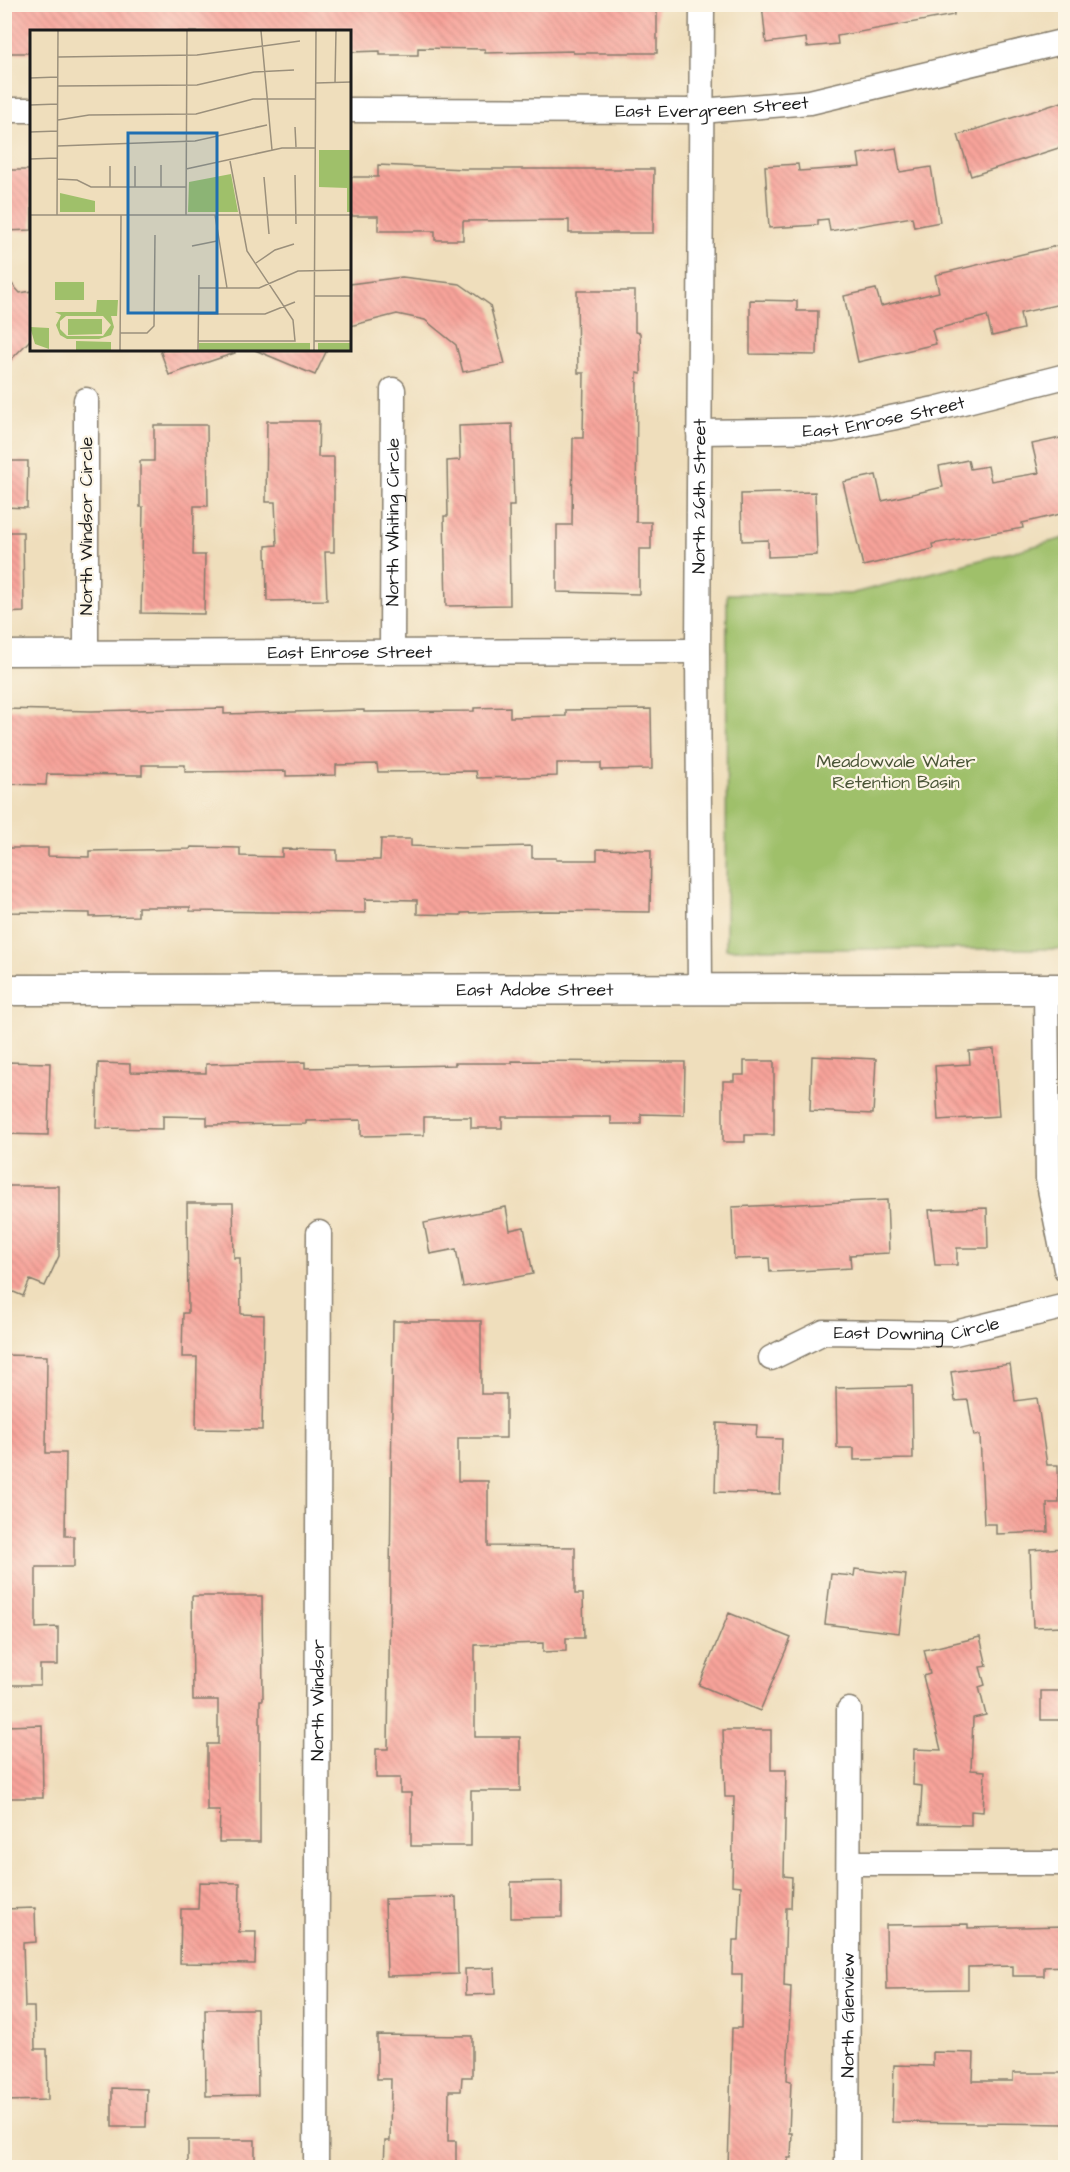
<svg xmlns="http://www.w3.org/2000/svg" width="1070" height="2172" viewBox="0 0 1070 2172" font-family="'Architects Daughter',sans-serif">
<defs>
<pattern id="building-back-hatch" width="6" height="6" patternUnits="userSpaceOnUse" patternTransform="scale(1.5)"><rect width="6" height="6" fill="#f7a39a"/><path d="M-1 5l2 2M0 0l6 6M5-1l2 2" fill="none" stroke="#d38c84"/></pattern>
</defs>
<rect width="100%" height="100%" fill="#fcf5e5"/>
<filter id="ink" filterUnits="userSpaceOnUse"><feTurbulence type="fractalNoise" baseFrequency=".0167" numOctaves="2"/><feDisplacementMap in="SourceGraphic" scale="12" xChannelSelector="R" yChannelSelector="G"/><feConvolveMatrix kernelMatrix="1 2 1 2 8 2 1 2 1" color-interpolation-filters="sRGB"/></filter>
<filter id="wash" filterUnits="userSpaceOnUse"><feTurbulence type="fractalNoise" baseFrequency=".008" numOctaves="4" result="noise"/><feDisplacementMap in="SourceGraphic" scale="24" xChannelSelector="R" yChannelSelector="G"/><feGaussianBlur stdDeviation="1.35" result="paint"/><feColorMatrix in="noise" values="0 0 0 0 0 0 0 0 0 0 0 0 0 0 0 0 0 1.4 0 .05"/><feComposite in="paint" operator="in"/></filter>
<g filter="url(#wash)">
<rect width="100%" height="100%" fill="#efdebc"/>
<path fill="#9fc06a" stroke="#5e6e43" stroke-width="1.5" d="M1065,538V949H726L727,594H850Z"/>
<g id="blocks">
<path fill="url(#building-back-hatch)" d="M4,4H657V53H573V51L485,53V49L418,48V55H380V51L350,52V32H32V53H4Z
M762,4H953L954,15L837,36L838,44L807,47L806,38L766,43Z
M1065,101V146L971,176L958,135Z
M896,148L900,172L931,167L940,222L914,227L912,217L830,231L828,219L818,220V225L769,228L765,166L798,164L799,171L860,167L858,154Z
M378,165L464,169H654L653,233H569V220L463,221V240H435V231H378V216H350V177H378Z
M4,170H32V230L4,231Z
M1065,244V303L1020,313L1023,329L992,336L987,316L932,330L936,344L858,362L844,296L876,289L881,306L939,292L935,275Z
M4,275L20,293L32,291V338L4,367Z
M402,277L460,284L490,305L505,364L463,372L456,345L425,320L397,314L350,326V284Z
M577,291H635V332L640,333L641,374L637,373L636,522H651V549H639V594L557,592V525H572L573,438H583L584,373H578Z
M750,300L797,301V311H818L817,355L750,354Z
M160,350H234L235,353L169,375Z
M255,350H327L315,375Z
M267,421H319L318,457H334V552H325L327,600L267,601L266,546L277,545L275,502H266Z
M512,424L514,506H509L510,605L446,606L444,516H448L447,461L460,460L459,426Z
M154,425H207L208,506H194L193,555H205L204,614L141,613L143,507H140V461H154Z
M1065,437V513L1022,523L1023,528L932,544L933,549L863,566L843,482L876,475L882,501L943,487L939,466L968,460L970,469L988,466L991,481L1039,473L1032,444Z
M4,461H28L27,508L4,507Z
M815,492L817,555L768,557V540L742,541L741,494Z
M4,532H23L24,612L4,613Z
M510,707V717L566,716V710L651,709L652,769L601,770V763H557V776L477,778L476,771L378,772L377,764L336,765V775L286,776V771L185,772V765H142V775L47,774L46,785L4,784V709L91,711L224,708V714L364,710V712L474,711V708Z
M381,839H411V846L461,848L532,846V858H556V860H597V849L651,850L650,912L548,911L461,913V915L417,914V900L365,899V913L190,911V907H138V916L90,917V913L4,912V848H48V856L89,857V851L190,849L191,847L240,848V856L282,857V849L337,850V860H380Z
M994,1049L999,1116L938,1120L935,1066L970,1064L969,1051Z
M812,1056L876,1059L873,1114L810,1111Z
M512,1061L685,1062L684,1115L641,1114V1124H611V1117H502V1128H471V1117H424V1135L361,1136V1120L306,1121V1124L207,1125V1117L163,1116V1129L96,1128L98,1063L130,1064V1072L206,1073V1064L305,1062V1068L455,1065V1063H512Z
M744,1061H774V1135H745V1142H723V1081H734V1075H744Z
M4,1062L50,1063L48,1135L4,1134Z
M4,1186H59V1256L45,1286L30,1280L23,1296L4,1288Z
M887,1200L889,1253L850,1255L851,1268L798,1271L770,1272L769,1258L734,1259L732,1207Z
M187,1203H233L234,1258H240L241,1314L264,1315L262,1430L196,1429L197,1357H182L183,1313H188Z
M506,1207L510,1230L524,1227L533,1274L463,1287L456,1249L430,1254L424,1223Z
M987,1208L988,1248H957V1265H935L929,1210Z
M393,1321H481V1394H506V1438H458V1481H488V1546L575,1547V1594H583L584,1638H566V1651L543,1652V1643L475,1645V1737H520V1791H471V1846H411V1793H400V1778H376V1749H388Z
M4,1355L47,1356L46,1453H66L65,1536H74V1567H36V1628L58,1627V1665H40V1685H4Z
M1010,1364L1015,1401L1037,1398L1047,1465H1058L1059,1503H1047L1048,1532L996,1534V1524H984L980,1435L974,1436L968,1400L955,1401L951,1372Z
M912,1386L913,1459L854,1460V1448H837L836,1388Z
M717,1423L757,1425L756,1438L782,1439L780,1494L715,1492Z
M1065,1548V1626L1033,1627L1030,1550Z
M855,1569L906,1575L899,1633L825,1624L831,1574L854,1576Z
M192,1596H262L263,1700H260V1842H219L220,1811H207V1744H218V1700H193Z
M729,1613L791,1638L760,1711L699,1685Z
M980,1637L987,1666L980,1667L985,1685L979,1687L986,1715L973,1718L971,1770L985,1771L983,1812L971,1811V1825L920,1824L922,1786L913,1785L914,1749L941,1750L923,1676L930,1674L924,1650Z
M1041,1691H1065V1720H1041Z
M42,1725L43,1798H4V1726Z
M723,1730H771V1770H786L784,1876L792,1877L791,1908H786L784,1986L791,1987L787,2080L791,2081L789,2133H792L791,2158H788V2168H728L732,2028H741L742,1974H732L733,1940H739L741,1886L732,1885L734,1797H725Z
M562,1881V1917L511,1918V1882Z
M199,1882L240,1883L239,1932H256L255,1964L180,1963L181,1909H198Z
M456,1897L458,1974L387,1976L385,1899Z
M35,1908L36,1942L23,1943L25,2007H34L35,2049H47L48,2100L4,2101V1909Z
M968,1924V1928L1065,1926V1966L1044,1967V1976H1013V1966L968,1967V1989L887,1990L886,1925Z
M494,1968L495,1994L466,1995L465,1969Z
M205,2009H257L258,2095L206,2096Z
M377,2035L472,2036V2077H462L461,2091H449L448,2141H456V2168H384L385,2141H390L391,2079H377Z
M933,2052L974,2053L973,2081H1013V2073H1065V2124L892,2122L894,2065L933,2066Z
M112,2088L147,2089L146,2127H112Z
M188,2140H255V2168H188Z"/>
</g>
</g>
<g filter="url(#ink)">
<use href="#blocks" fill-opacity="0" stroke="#867d6c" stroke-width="1.5"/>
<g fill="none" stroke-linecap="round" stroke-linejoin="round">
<defs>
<g id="minor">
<path d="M4,110H32"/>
<path id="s1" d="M350,110L701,111L810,102L1066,41"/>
<path id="s2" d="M699,432L832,430L935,409L1066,376"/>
<path id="s3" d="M392,652L393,390"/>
<path id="s4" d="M4,653L698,651"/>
<path d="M86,653V400"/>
<path d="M1046,989L1048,1179L1066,1269"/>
<path id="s5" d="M700,990L698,651L702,4"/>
<path id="s6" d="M771,1358L824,1332L951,1334L1066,1306"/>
<path d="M849,1863H1066"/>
<path id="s7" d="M316,2168L319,1233"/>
<path id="s8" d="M847,2168L849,1710"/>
</g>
<g id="tertiary">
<path id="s9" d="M4,990L1066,989"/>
</g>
</defs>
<use href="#minor" stroke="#867d6c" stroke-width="27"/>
<use href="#tertiary" stroke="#867d6c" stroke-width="33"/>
<use href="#minor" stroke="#fff" stroke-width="24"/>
<use href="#tertiary" stroke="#fff" stroke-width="30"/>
</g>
</g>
<g text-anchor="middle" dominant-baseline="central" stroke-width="4.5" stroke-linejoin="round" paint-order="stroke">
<g font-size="18" fill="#1c1c1c" stroke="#fcf5e5">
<text stroke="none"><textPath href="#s1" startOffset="362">East Evergreen Street</textPath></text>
<text stroke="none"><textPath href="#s2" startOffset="186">East Enrose Street</textPath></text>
<text stroke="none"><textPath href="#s5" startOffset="494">North 26th Street</textPath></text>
<text stroke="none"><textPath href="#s3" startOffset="130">North Whiting Circle</textPath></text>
<text transform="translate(86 526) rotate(-90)">North Windsor Circle</text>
<text stroke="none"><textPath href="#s4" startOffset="346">East Enrose Street</textPath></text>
<text stroke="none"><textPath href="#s9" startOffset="531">East Adobe Street</textPath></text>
<text stroke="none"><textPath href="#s6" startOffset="152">East Downing Circle</textPath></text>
<text stroke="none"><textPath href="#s7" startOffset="468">North Windsor</textPath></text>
<text stroke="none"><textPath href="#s8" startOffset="153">North Glenview</textPath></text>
</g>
<g font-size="18" fill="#4a5537" stroke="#fcf5e5">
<text x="896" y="761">Meadowvale Water<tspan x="896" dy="21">Retention Basin</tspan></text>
</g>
</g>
<g transform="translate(30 30)">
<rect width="321" height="321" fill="#efdebc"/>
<path d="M289,120H321V182H317V158L289,157ZM201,144L208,182H158L159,152ZM30,163L65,171V182H30ZM25,252H54V270H25ZM67,270H88L87,286H81L84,297L81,305L69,309H37L30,305L26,295L31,285L25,282H66ZM73,286L81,295L73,306H37L30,299V291L36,286ZM38,289H72V304L38,305ZM0,297L19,298V319L5,314ZM46,311L81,312V320H46ZM169,313H280V320H169ZM288,313H321V320H288Z" fill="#9fc06a" fill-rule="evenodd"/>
<path fill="none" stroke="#9b907c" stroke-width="1.5" d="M231,1L242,120M28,27L167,25L270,11M0,48L28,47M286,53L321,52M305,53L306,1M28,56L167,55L224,42L264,40M0,75L28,74M28,90L59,85L166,84L223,69H285M265,97L266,117M0,102L28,101M27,116L165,111L237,95M0,129L27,128M80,136V157M156,139L252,118H285M265,145L266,194M234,147L239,204M27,149L47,150L61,157H156M105,157V136M131,157V135M0,185H321M27,185L28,1M156,185L157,1M185,185L197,258M162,216L187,211M226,233L245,220L264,214M169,258H229L268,241L321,240M285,266H321M168,284H235L265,272M90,303H117L124,296L125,205M168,311H265L263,290L217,221L200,131M284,311H321M90,320L91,185M168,320L169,245M284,320L286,1"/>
<path fill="#1f6fb2" fill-opacity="0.15" stroke="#1f6fb2" stroke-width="3" d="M98,103H187V283H98Z"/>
<rect width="321" height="321" fill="none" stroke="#1c1c1c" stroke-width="3"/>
</g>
<rect width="1070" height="2172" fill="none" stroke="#fcf5e5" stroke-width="24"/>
</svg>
